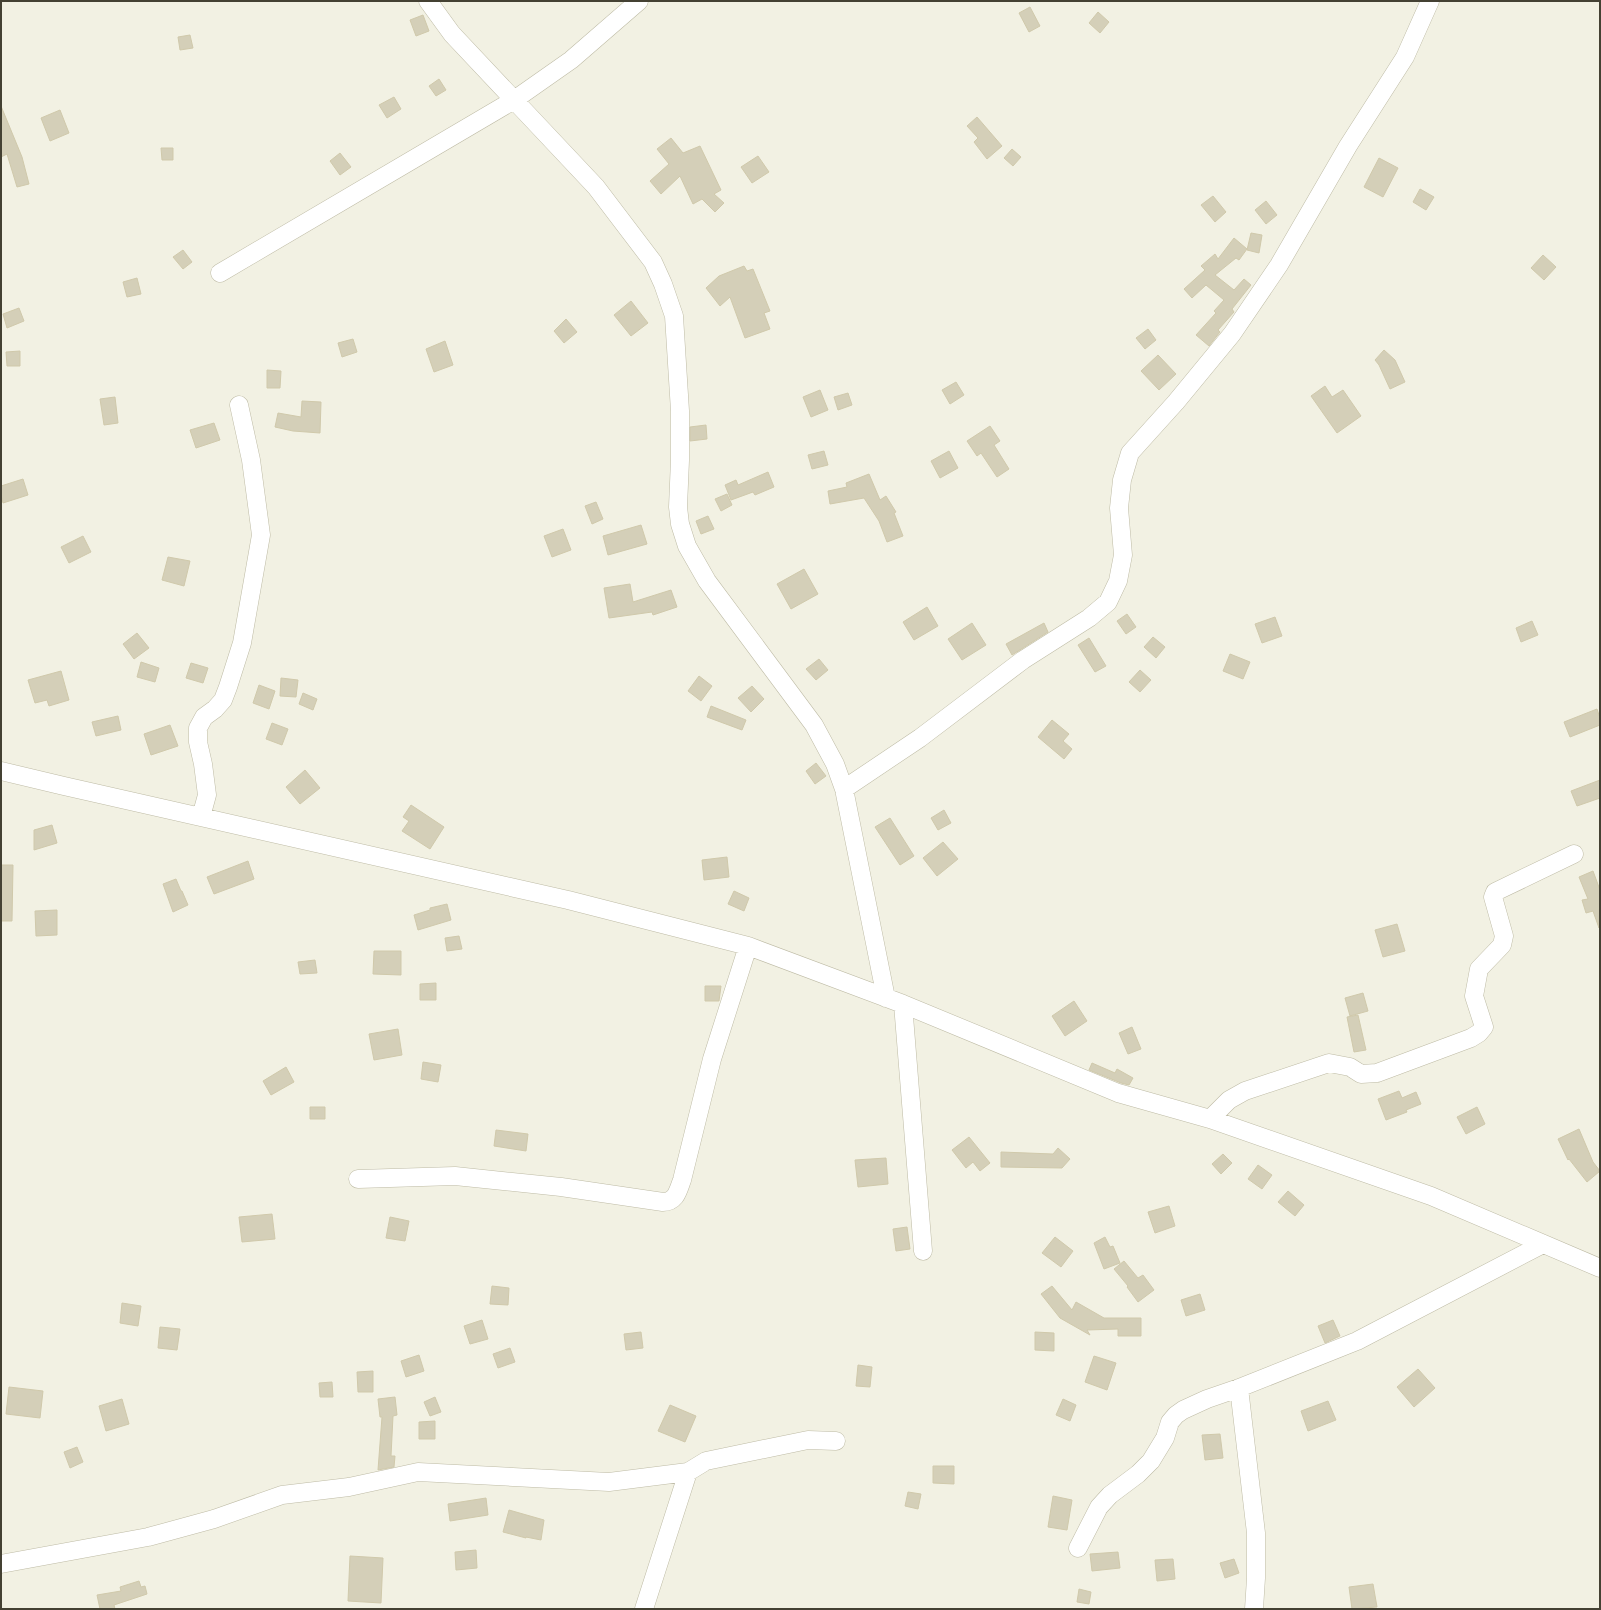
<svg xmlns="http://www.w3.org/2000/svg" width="1601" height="1610" viewBox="0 0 1601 1610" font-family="'Open Sans',sans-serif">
<rect width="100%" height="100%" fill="#f2f1e3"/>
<path fill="#d4cfb8" stroke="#d0c9ab" d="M1030,7L1040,26L1029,32L1019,13Z
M1098,12L1109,22L1100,33L1089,23Z
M423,15L429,31L416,36L410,20Z
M190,35L193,48L180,50L178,37Z
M439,79L446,90L436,96L429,86Z
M394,97L401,109L387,118L379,105Z
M1,106L22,157L29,184L17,187L7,154L1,157Z
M60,110L69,133L50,141L41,118Z
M977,117L1002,146L987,159L974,142L978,138L967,126Z
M671,138L683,153L700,146L721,190L714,194L724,203L715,212L702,199L693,204L680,176L661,194L650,181L669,164L657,149Z
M161,148H173V160H162Z
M1012,149L1021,157L1013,166L1004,158Z
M340,153L351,167L340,175L330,161Z
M758,156L769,172L752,183L741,167Z
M1379,158L1398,168L1383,197L1364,187Z
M1420,189L1434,197L1426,210L1413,202Z
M1213,196L1226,212L1215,222L1201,205Z
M1266,201L1277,215L1266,224L1255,210Z
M1251,233L1262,235L1259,253L1247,250Z
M1234,238L1247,249L1239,260L1236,258L1215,275L1234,290L1244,279L1251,285L1232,309L1234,312L1218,330L1220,332L1209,346L1196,335L1216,313L1214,311L1224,300L1206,285L1192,298L1184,289L1205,270L1201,266L1215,254L1218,259Z
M183,250L192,262L183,269L173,257Z
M1543,255L1556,267L1544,280L1531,268Z
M744,266L747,271L753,269L770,311L764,313L770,329L745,338L730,297L720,306L706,288L719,276Z
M137,278L141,294L127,297L123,282Z
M631,301L648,323L631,336L614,315Z
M19,308L24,321L7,328L3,314Z
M566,319L577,332L564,343L554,331Z
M1148,329L1156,340L1145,349L1136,338Z
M353,339L357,352L342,357L338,343Z
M445,341L453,365L434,372L426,349Z
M1384,350L1395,360L1405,382L1390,389L1379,365L1375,360Z
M20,351V366H7L6,352Z
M1158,355L1176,374L1159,390L1141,371Z
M267,370L281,371L280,388H267Z
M956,382L964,395L950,404L942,390Z
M1325,386L1332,397L1343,390L1361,416L1337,433L1311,396Z
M820,390L828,410L811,417L803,397Z
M848,393L852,405L838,410L834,397Z
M115,397L118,423L104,425L100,399Z
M302,401L321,402L320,433L293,431L275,427L278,413L301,417Z
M214,423L220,440L196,448L190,430Z
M706,425L707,439L690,441V427Z
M990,426L1000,441L994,445L1009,469L997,477L981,453L977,456L967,441Z
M824,451L828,465L812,469L808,455Z
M949,451L958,468L940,478L931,461Z
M768,472L774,487L755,495L753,492L731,500L725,485L736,480L738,485Z
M869,474L880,500L886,496L896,512L894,513L903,536L887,542L879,521L864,498L830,504L828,491L847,487L846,483Z
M23,479L28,495L3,503L1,495V486Z
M727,494L732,505L721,511L715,499Z
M596,502L603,519L592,524L585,506Z
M708,516L714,529L701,534L696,521Z
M641,525L647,544L608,555L603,536Z
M563,529L571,550L552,557L544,536Z
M83,536L91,552L69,563L61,547Z
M168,557L190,561L184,586L162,580Z
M804,569L818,594L791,609L777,584Z
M630,584L633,602L671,590L677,607L653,615L652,612L609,618L604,588Z
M927,607L938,626L914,640L903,622Z
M1127,614L1136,627L1126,634L1117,621Z
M1275,617L1282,636L1262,643L1255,624Z
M1532,621L1538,635L1521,642L1516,628Z
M972,623L986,645L962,660L948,639Z
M1044,623L1048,632L1012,655L1006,644Z
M137,633L149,648L134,659L123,644Z
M1153,637L1165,647L1156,658L1144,647Z
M1089,638L1106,666L1095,672L1078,645Z
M1230,654L1250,662L1243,679L1223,671Z
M819,659L828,670L816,680L806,669Z
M141,662L159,668L155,682L137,677Z
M191,663L208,668L203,683L186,678Z
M1140,670L1151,680L1140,692L1129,682Z
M61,671L69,700L49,706L47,700L35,703L28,680Z
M699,676L712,686L701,701L688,691Z
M281,678L298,680L296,697L280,696Z
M259,685L275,691L269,709L253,703Z
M752,686L764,699L751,712L738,698Z
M303,693L317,699L313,710L299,704Z
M711,706L746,720L742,730L707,717Z
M1597,709L1600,718V725L1570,737L1564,722Z
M118,716L121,730L96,736L92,722Z
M1052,720L1069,734L1063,741L1072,749L1064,759L1038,737Z
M272,723L288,729L282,745L266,739Z
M170,725L178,746L151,755L144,734Z
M816,763L826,776L815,784L806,771Z
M305,770L320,788L300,804L286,787Z
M1600,780V798L1577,806L1571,791Z
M411,805L444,827L430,849L402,831L409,821L403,817Z
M944,810L951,823L938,830L931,818Z
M890,818L914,856L900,865L875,827Z
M52,825L57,843L34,850V830Z
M943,842L958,859L937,876L923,858Z
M727,857L729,877L704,880L702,860Z
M248,861L254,879L214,894L207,877Z
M1,865H13L12,921H1Z
M1593,871L1600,890L1599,928L1593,911L1586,913L1582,900L1588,899L1579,877Z
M176,879L181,891H182L188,905L173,912L163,884Z
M734,891L749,898L744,911L728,904Z
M447,904L451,920L418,930L414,915L430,910V908Z
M57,910V935L36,936L35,911Z
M1397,924L1405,951L1383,957L1375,930Z
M459,936L462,949L447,951L445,938Z
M374,951H401V975L373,974Z
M315,960L317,973L300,974L298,962Z
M436,983V1000H420V984Z
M705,986H721L719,1001H705Z
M1363,993L1368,1011L1350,1016L1345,998Z
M1074,1001L1087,1021L1065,1036L1052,1016Z
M1358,1015L1366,1050L1354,1052L1347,1017Z
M1132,1027L1141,1049L1128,1054L1119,1033Z
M398,1029L402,1055L374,1060L369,1034Z
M423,1062L441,1065L438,1082L421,1079Z
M1092,1063L1115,1073L1117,1069L1133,1078L1129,1085L1121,1083L1089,1070Z
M286,1067L294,1082L271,1095L263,1081Z
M1399,1091L1402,1098L1416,1092L1421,1104L1406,1110L1407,1112L1386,1120L1378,1099Z
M310,1107H325V1119H310Z
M1477,1107L1485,1124L1466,1134L1457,1117Z
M1579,1129L1593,1162L1600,1171L1587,1182L1569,1159L1568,1160L1558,1139Z
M496,1130L528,1134L526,1151L494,1146Z
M969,1137L990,1163L980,1171L973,1162L966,1168L952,1150Z
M1058,1148L1070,1159L1062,1168L1001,1167V1152L1053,1154Z
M1223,1154L1232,1163L1221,1174L1212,1164Z
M886,1158L888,1184L858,1187L855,1160Z
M1258,1165L1272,1175L1262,1189L1248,1179Z
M1288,1191L1304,1205L1295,1216L1278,1202Z
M1169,1206L1175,1226L1155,1233L1148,1212Z
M272,1214L275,1239L242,1242L239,1217Z
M390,1217L409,1221L405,1241L386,1238Z
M907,1227L910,1249L896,1251L893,1229Z
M1055,1237L1073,1251L1061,1267L1042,1253Z
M1105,1237L1110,1247L1113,1246L1120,1263L1104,1269L1094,1243Z
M1124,1261L1138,1278L1143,1275L1154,1290L1138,1302L1127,1287L1128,1286L1114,1269Z
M492,1286L509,1288L508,1305L490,1304Z
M1052,1286L1072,1310L1076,1302L1104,1318H1141V1336H1118V1329L1087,1330L1090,1335L1060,1318L1041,1294Z
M1200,1294L1205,1310L1186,1316L1181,1300Z
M122,1303L141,1306L138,1326L120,1323Z
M482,1320L488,1339L470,1344L464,1326Z
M1333,1320L1340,1336L1325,1343L1318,1326Z
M160,1327L180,1329L177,1350L158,1348Z
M641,1332L643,1348L626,1350L624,1334Z
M1035,1332L1054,1333V1351L1035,1350Z
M510,1348L515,1362L498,1368L493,1354Z
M419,1355L424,1371L406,1377L401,1361Z
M1094,1356L1116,1363L1107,1390L1085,1382Z
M858,1365L872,1367L870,1387L856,1386Z
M1418,1369L1435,1388L1414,1407L1397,1387Z
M373,1371V1392H358L357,1372Z
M332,1382L333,1397H320L319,1383Z
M9,1387L43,1391L40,1418L6,1414Z
M395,1397L397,1415L393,1416L391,1456H395L394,1467L378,1470L382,1417H380L378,1399Z
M435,1397L441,1412L430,1416L424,1402Z
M122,1399L129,1424L106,1431L99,1406Z
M1063,1399L1076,1405L1070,1421L1056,1415Z
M1328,1401L1336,1420L1308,1431L1301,1411Z
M670,1405L696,1416L685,1442L658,1431Z
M435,1421V1439H419V1422Z
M1220,1434L1223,1458L1205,1460L1202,1435Z
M77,1447L83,1462L70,1468L64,1452Z
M933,1466H954V1484L933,1483Z
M908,1492L921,1494L918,1509L905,1506Z
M1053,1496L1072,1500L1067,1530L1048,1527Z
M486,1498L488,1515L450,1521L448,1504Z
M509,1510L544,1520L541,1540L526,1537V1538L503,1532Z
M476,1550L477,1568L456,1570L455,1552Z
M1118,1552L1120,1568L1092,1571L1090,1554Z
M350,1556L383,1558L381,1603L348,1601Z
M1173,1559L1175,1579L1157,1581L1155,1560Z
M1234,1559L1239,1573L1225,1578L1220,1563Z
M139,1581L141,1587L145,1586L147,1594L114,1605L115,1609H100L97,1595L121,1591L120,1587Z
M1373,1584L1377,1607L1352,1609L1349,1587Z
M1079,1589L1091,1592L1089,1604L1077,1602Z"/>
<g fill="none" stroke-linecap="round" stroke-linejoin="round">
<defs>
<path id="street" d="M428,1L452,34L596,187L653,262L663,284L674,316L680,411V460L678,507L680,524L687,546L707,581L814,725L835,764L844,789L886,998
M220,273L514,100L571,60L639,1
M1,771L64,786L568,900L748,946L903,1004L1118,1093L1210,1119L1431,1196L1600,1268
M844,789L920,738L1023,660L1089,618L1108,602L1118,581L1123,555L1119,508L1122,480L1130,453L1176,402L1232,334L1279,265L1348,146L1405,57L1430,1
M201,817L207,795L203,764L198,742V728L204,717L215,709L223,700L228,687L242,643L261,535L251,460L239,405
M903,1004L923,1251
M1210,1119L1229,1100L1245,1091L1329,1063L1350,1067L1361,1074L1377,1073L1471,1038L1479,1033L1484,1027L1474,996L1479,969L1502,945L1504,936L1493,897L1495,892L1574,854
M358,1179L455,1176L561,1187L663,1202C676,1202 678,1191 682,1180L712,1059L748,946
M1239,1388L1256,1533V1578L1254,1609
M1078,1548L1099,1507L1110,1495L1138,1474L1151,1461L1165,1438L1170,1422L1176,1415L1183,1410L1207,1399L1239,1388L1357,1341L1543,1244
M1,1564L148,1537L214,1519L282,1495L349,1487L418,1472L609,1482L688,1472L706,1461L808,1440L836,1441
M644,1609L688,1472"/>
</defs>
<use href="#street" stroke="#bebba5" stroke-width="19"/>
<use href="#street" stroke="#fff" stroke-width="18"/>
</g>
<rect width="1601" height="1610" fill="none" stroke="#444133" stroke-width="4"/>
</svg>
